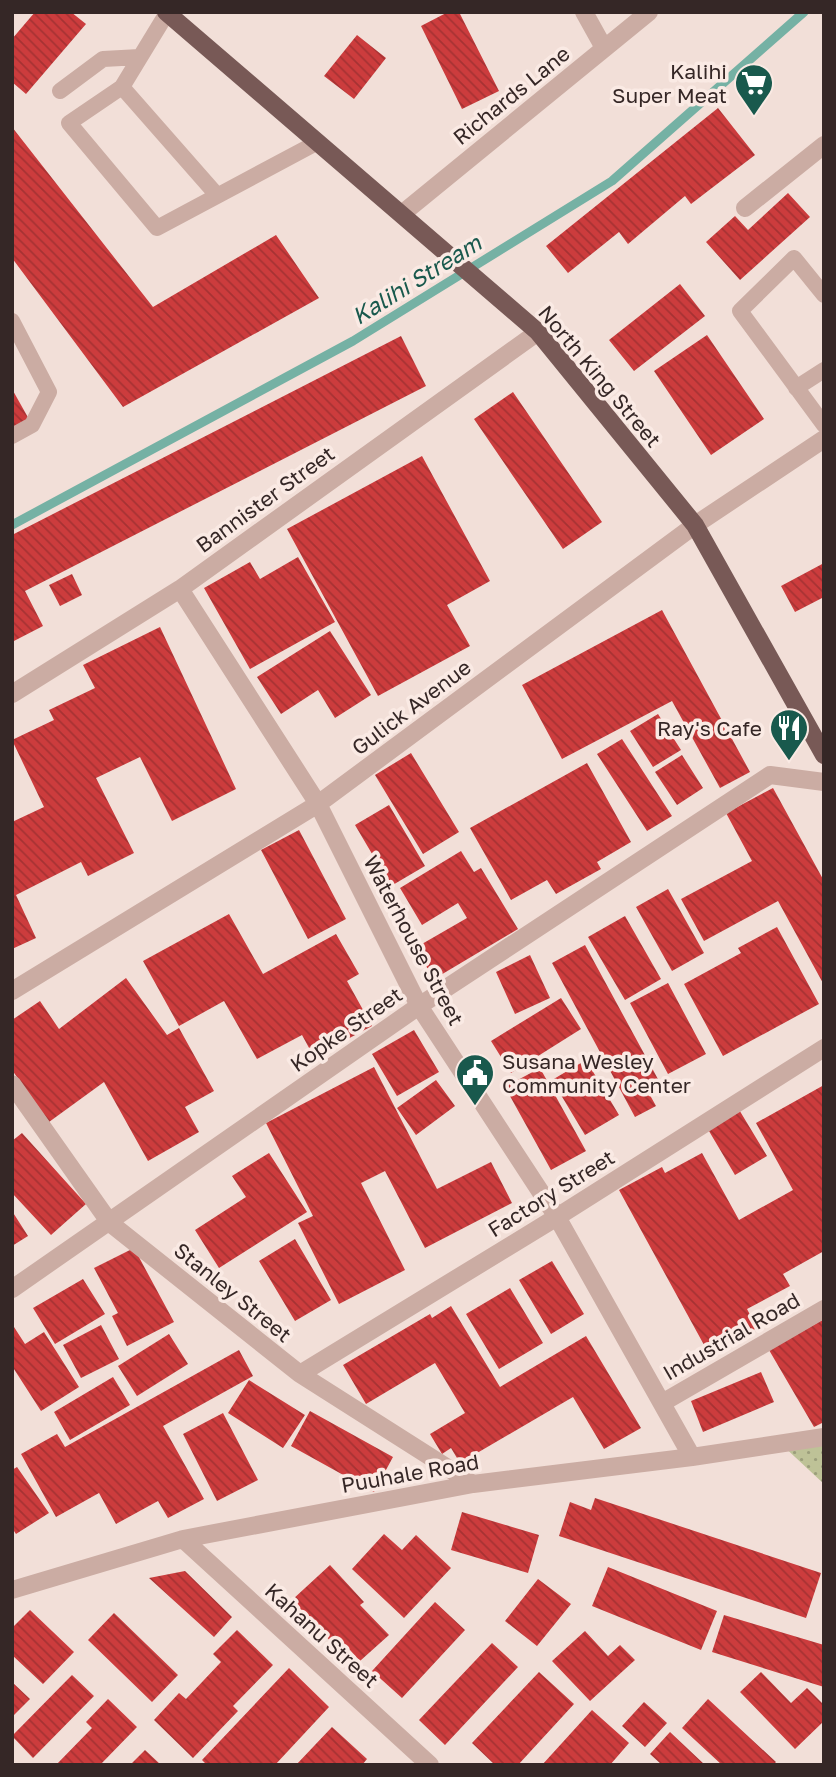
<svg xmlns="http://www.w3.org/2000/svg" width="836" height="1777" viewBox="0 0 836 1777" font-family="'Golos Text',sans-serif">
<defs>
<pattern id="park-dots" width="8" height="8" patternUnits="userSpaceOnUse" patternTransform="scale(1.75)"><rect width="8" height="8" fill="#bec297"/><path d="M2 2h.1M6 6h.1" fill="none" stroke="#9b9e7b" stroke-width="1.8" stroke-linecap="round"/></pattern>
<pattern id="building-back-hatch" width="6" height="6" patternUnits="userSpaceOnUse" patternTransform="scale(1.75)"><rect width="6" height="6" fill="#cc3c3d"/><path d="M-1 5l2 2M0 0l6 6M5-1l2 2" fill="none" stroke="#a63233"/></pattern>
</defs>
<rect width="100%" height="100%" fill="#f2dfd8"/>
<path fill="url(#park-dots)" d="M824,1437V1484L780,1443Z"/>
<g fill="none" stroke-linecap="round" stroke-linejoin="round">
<path stroke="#75b1a4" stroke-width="9" d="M12,525L353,341L612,181L804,12"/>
</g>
<path fill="url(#building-back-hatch)" d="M35,12H71L86,24L26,94L12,82V39Z
M448,12H459L499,91L462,109L421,26Z
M357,35L386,58L354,99L324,76Z
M718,108L755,155L691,204L685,196L628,244L619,232L568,273L546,246Z
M12,127L153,307L276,235L319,298L123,407L12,258Z
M788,193L810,217L740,280L706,242L735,216L748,230Z
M680,284L705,316L634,371L609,340Z
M707,335L764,419L711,455L654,371Z
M401,336L426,386L25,591L43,626L12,642V535Z
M12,389L30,421L12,430Z
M513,392L602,522L563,549L474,419Z
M422,456L490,581L447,605L470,646L378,696L287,529Z
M298,557L335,622L250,669L204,588L250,562L260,579Z
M824,563V597L795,612L781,586Z
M72,574L82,595L60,606L49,585Z
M662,610L750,772L720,788L672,701L562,759L522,685Z
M160,627L236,789L172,821L140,757L96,778L134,853L88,876L81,862L16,895L36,938L12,949V822L44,807L12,740L54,720L49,710L95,688L83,665Z
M330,631L371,695L335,718L318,690L281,714L257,677Z
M658,714L681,750L653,767L630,731Z
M622,739L672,816L647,831L597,754Z
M411,753L459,832L423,854L375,775Z
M682,755L703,788L677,805L655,772Z
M587,763L631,842L597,862L601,869L556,894L547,880L511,900L470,828Z
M773,788L824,881V985L778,901L704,941L681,899L752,861L726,813Z
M389,805L425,866L391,886L355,825Z
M299,830L346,919L308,939L261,850Z
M461,851L474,872L481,868L518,929L434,979L415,948L467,918L458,903L422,925L400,888Z
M668,889L704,953L672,971L636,907Z
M229,914L263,974L336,934L359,974L347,981L372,1026L314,1057L302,1035L257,1059L224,1001L179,1026L143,961Z
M625,916L661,979L625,1000L588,937Z
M777,927L819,1004L723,1056L684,984L741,953L738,948Z
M585,945L659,1081L646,1088L656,1106L635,1117L552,963Z
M530,955L550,998L515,1014L496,972Z
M126,978L167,1035L179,1028L214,1091L185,1107L199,1132L148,1161L104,1082L49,1122L12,1070V1020L40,1001L59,1029Z
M668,983L706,1054L668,1074L630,1003Z
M561,998L581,1029L511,1073L491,1041Z
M414,1030L439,1072L397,1096L372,1054Z
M586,1060L619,1115L585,1135L552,1080Z
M374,1067L437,1189L491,1162L512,1203L425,1248L385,1171L361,1183L405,1270L339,1304L298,1223L313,1216L266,1123Z
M540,1068L586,1151L551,1170L505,1087Z
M436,1080L455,1106L416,1135L397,1108Z
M824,1085V1251L783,1274L790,1286L747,1309L757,1328L709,1354L619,1190L662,1167L665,1173L702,1153L739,1220L793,1190L756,1123Z
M738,1108L767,1156L735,1175L706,1126Z
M22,1133L86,1204L51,1235L12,1193V1141Z
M269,1153L307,1212L219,1268L195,1230L246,1197L232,1176Z
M12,1211L28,1236L12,1246Z
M295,1239L331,1300L295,1321L259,1261Z
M134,1248L174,1322L127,1346L112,1316L118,1313L94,1268Z
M552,1261L584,1314L551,1334L519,1280Z
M83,1279L105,1314L55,1344L33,1308Z
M510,1288L543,1343L499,1369L466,1314Z
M451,1306L500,1387L586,1336L641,1428L604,1449L573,1397L460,1463L451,1448L442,1454L430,1434L465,1413L435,1363L366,1404L343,1365L430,1314L432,1318Z
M824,1319V1422L814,1427L769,1350Z
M101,1325L119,1359L81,1378L63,1345Z
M14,1327L25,1344L44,1332L79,1387L41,1411L12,1366Z
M169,1334L188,1364L137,1396L118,1366Z
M239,1350L253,1376L163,1426L204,1499L168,1518L158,1501L116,1524L99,1493L56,1517L21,1454L57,1434L65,1447Z
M761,1372L774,1402L703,1432L691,1401Z
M113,1377L130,1405L70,1440L54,1412Z
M249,1380L305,1415L283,1448L228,1413Z
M310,1411L393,1457L374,1492L291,1446Z
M223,1413L258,1480L217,1501L183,1434Z
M17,1467L49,1513L16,1534L12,1528V1470Z
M595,1498L821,1573L806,1618L559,1536L570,1502L591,1510Z
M462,1512L539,1535L528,1573L451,1550Z
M384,1534L402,1550L416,1535L451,1568L404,1618L352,1569Z
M330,1565L364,1602L360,1605L389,1635L360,1661L341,1640L335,1646L292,1600Z
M608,1567L717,1611L701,1650L592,1606Z
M185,1571L232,1617L214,1637L149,1578Z
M538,1579L571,1604L537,1646L505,1621Z
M435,1602L465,1630L402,1698L372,1671Z
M30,1610L74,1652L43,1684L12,1655V1628Z
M114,1613L178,1675L152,1702L88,1640Z
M724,1615L824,1645V1687L712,1652Z
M237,1630L273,1665L233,1706L238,1711L193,1758L154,1720L179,1693L186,1699L221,1662L213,1654Z
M585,1631L608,1656L620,1645L635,1660L590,1701L552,1661Z
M492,1643L518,1667L445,1745L419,1720Z
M289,1668L329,1707L275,1765H207L202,1760Z
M539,1672L574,1704L518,1765H495L472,1743Z
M761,1672L791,1703L807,1688L824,1705V1721L795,1749L740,1692Z
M72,1675L94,1696L33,1758L12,1736Z
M12,1682L30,1699L12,1717Z
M108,1699L137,1727L100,1765H56L92,1728L86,1722Z
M708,1699L776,1762L773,1765H722L682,1728Z
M644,1702L667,1723L645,1747L622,1726Z
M592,1710L629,1743L610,1765H542Z
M332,1727L367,1759L362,1765H296Z
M670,1732L705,1765H662L650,1754Z
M145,1750L161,1765H130Z"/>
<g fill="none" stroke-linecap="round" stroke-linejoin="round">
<path stroke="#cbaca3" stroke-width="16" d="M167,13L122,87L69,123L157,228L318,142
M122,87L216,194
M60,91L103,59L140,57
M824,295L794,258L740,311L824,425
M12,321L49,392L32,425L12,436
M796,388L824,370"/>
<path stroke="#cbaca3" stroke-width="18" d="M584,12L604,48
M745,208L824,145
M403,213L649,12
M180,589L318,804L419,1006L557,1217L692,1457
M12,694L180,589L538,332
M12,991L318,804L695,525L824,439
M12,1084L110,1223L300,1374L473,1484
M12,1289L419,1006L770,775L824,782
M300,1374L557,1217L824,1048
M662,1403L824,1309
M183,1539L430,1765
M12,1590L183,1539L473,1484L692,1457L824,1437"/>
<path stroke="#785956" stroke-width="18" d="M166,12L538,332L695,525L824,755"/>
</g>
<defs>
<symbol id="supermarket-pin" viewBox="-11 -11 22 30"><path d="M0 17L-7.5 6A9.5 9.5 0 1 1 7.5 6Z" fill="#19594d" stroke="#faeae4"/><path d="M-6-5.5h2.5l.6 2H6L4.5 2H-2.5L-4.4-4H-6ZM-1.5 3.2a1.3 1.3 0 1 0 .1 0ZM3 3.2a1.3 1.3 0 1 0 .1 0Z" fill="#fff"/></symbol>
<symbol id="restaurant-pin" viewBox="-11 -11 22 30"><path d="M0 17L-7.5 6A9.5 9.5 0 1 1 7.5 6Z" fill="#19594d" stroke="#faeae4"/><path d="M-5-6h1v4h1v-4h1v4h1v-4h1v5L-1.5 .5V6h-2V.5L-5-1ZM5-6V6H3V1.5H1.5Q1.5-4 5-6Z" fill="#fff"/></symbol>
<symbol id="civic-pin" viewBox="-11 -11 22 30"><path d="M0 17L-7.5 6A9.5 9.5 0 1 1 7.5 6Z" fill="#19594d" stroke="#faeae4"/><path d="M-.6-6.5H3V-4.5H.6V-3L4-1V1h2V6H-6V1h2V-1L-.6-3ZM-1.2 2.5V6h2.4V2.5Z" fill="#fff"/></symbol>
</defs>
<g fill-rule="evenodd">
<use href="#supermarket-pin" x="732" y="61" width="44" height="60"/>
<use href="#restaurant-pin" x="767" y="706" width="44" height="60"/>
<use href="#civic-pin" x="453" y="1051" width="44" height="60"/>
</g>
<g text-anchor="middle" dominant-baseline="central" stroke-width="7" stroke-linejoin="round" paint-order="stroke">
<g font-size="21" fill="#352726" stroke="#faeae4" text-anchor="end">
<text x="727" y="71">Kalihi<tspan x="727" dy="24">Super Meat</tspan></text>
<text x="762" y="728">Ray's Cafe</text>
<text x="502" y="1061" text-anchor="start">Susana Wesley<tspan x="502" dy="24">Community Center</tspan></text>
</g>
<g font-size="21" fill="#352726" stroke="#faeae4">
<text transform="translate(511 95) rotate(-39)">Richards Lane</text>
<text transform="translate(600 376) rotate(50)">North King Street</text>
<text transform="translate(265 499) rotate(-36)">Bannister Street</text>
<text transform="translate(411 707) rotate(-37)">Gulick Avenue</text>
<text transform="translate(414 940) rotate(62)">Waterhouse Street</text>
<text transform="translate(346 1029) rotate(-35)">Kopke Street</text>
<text transform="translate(551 1193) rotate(-32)">Factory Street</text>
<text transform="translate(233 1292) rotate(39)">Stanley Street</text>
<text transform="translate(731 1336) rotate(-30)">Industrial Road</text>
<text transform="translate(410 1473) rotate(-10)">Puuhale Road</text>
<text transform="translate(322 1635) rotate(42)">Kahanu Street</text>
</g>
<g font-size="23" font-style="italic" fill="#19594d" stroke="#faeae4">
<text transform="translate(416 279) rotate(-32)">Kalihi Stream</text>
</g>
</g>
<rect width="836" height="1777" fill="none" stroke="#352726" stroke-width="28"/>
</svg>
